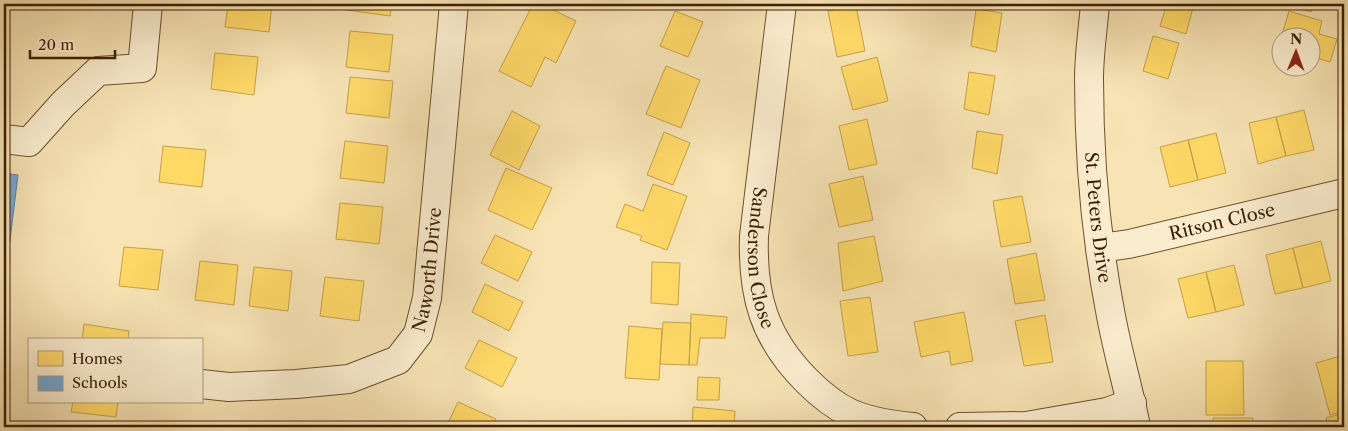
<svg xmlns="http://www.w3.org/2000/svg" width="1348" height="431" viewBox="0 0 1348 431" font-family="'Libre Caslon Text',serif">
<rect width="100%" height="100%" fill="#f7e3b4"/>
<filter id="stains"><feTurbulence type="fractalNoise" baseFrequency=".004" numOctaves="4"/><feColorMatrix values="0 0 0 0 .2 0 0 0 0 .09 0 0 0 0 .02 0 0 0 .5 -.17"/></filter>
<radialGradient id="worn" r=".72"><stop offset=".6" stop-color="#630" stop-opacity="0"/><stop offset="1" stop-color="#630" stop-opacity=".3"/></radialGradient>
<path fill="#ffd966" stroke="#c4a148" d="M228,4H272L269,32L225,27Z
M347,4H392L390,16L347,10Z
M533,4H541L576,21L556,63L545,57L531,87L499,71Z
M1167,4H1194L1186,34L1160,26Z
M1283,4H1314L1311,12Z
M856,6L865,51L837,57L828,11Z
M976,9L1002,13L996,52L971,46Z
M675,11L703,22L688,57L660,46Z
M1289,11L1322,21L1319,34L1337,39L1330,62L1310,56V38H1281Z
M350,31L393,35L389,72L346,67Z
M1153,36L1179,43L1168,79L1143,71Z
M215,53L258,57L254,95L211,89Z
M877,57L888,101L853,110L841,67Z
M666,66L700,80L681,128L646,114Z
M969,72L995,76L989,115L964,109Z
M350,77L393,81L389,118L346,113Z
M1304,110L1314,150L1286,156L1276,117Z
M512,111L540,126L519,170L490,155Z
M1276,117L1286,156L1258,164L1249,123Z
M867,119L877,164L849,170L839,126Z
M977,131L1003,135L997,174L972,168Z
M664,132L690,143L673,185L647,175Z
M1216,133L1226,173L1198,180L1188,140Z
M1188,140L1198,180L1170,187L1160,147Z
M345,141L388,146L384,183L340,178Z
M163,146L206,150L202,187L159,182Z
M506,168L552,188L532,230L488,210Z
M863,176L873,220L839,227L829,184Z
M653,184L687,196L667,250L640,240L642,236L616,227L625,204L643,211Z
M1022,196L1031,242L1001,247L993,201Z
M340,203L383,207L379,244L336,239Z
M495,235L532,252L518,281L481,263Z
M874,236L883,281L843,291L838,243Z
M1321,241L1331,281L1303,288L1293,248Z
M124,247L163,250L158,290L119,286Z
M1293,248L1303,288L1275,294L1266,255Z
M1036,253L1045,300L1015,304L1007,259Z
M200,261L238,265L234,305L195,300Z
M652,262L680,263L678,305L651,303Z
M1234,265L1244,305L1216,312L1206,272Z
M254,267L292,271L288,311L249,306Z
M1206,272L1216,312L1188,318L1178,279Z
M325,277L364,281L359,321L320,316Z
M485,284L523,302L509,331L472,312Z
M870,297L878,352L848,356L840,301Z
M964,312L973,361L951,365L949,351L921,357L914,322Z
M691,314L727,317L725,338H700L697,365H689Z
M1045,315L1053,362L1024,366L1015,321Z
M663,322L691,323L689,365L660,364Z
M84,324L129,331L128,340H82Z
M629,326L662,329L659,380L625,378Z
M479,340L517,358L502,387L465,368Z
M1344,355V411L1330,415L1316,363Z
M1206,361H1243L1244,415H1206Z
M698,377L720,378L719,400H697Z
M73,402H118L116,417L71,412Z
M458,402L496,419L492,427H446Z
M693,407L735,411L734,427H692Z
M1344,413V427H1328L1326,418Z
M1213,418H1253V427H1213Z"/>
<path fill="#6fa8dc" stroke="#607f9b" d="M4,173L18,175L8,256H4Z"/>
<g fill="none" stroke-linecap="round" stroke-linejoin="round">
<defs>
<g id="minor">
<path id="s1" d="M782,4L754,236C752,296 764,338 807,381C819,393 835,406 850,413C870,422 892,425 913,427"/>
<path id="s2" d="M1095,4C1093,29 1089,54 1089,79C1089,158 1096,239 1111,316C1118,354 1129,390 1136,427"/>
<path d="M4,139L29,142L63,104L98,71L142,68L148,4"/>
<path id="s3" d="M1100,248L1129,244L1344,193"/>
<path id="s4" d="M201,384L229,387L296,384L349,379L398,360L418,334L427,298L454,4"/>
<path d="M960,427L1026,426L1107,412L1132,403"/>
</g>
</defs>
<use href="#minor" stroke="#6b502f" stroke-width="30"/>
<use href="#minor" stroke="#faedce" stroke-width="28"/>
</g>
<g text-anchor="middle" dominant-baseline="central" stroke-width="5" stroke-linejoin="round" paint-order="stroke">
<g font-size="18" fill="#3c1f03" stroke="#faedce">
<text stroke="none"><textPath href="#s2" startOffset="214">St. Peters Drive</textPath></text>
<text stroke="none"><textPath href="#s3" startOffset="125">Ritson Close</textPath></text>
<text stroke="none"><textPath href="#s1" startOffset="256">Sanderson Close</textPath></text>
<text stroke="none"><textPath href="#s4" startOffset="299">Naworth Drive</textPath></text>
</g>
</g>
<rect width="1348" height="431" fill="none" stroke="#f7e3b4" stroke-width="20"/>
<rect x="5" y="5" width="1338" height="421" fill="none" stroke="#3c1f03" stroke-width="2.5"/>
<rect x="10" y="10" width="1328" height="411" fill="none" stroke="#3c1f03"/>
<rect x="28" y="338" width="175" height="65" fill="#faedce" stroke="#ae9b7d"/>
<rect x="38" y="351" width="25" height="15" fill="#ffd966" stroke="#ae9b7d"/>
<text x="72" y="364" font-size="15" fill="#3c1f03">Homes</text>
<rect x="38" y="376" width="25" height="15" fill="#6fa8dc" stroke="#ae9b7d"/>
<text x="72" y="388" font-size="15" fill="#3c1f03">Schools</text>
<g transform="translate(1296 52) rotate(1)"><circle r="24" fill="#faedce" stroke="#ae9b7d"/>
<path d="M0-4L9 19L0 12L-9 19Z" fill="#8f2418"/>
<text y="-8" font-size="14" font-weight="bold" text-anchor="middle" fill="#3c1f03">N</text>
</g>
<path d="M30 50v8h85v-8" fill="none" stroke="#3c1f03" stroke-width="2.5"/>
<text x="38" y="50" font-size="15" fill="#3c1f03" stroke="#faedce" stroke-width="4" paint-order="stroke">20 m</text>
<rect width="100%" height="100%" filter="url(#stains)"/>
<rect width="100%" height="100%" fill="url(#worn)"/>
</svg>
